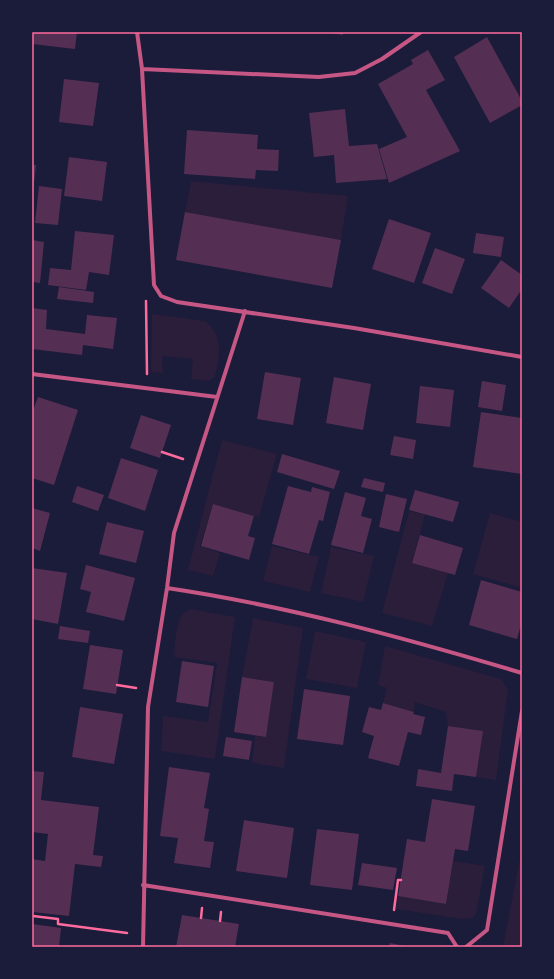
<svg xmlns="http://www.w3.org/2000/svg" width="554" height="979" viewBox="0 0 554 979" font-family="'Nunito Sans',sans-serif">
<rect width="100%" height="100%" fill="#1b1b3a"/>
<path fill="#2a1e3b" d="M191,181L348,196L341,240L185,212Z
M152,314L205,321C225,336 219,356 215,377L209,381L191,379L193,359L162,356L163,373L151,372Z
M222,440L277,454L259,517L213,504L200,546L220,553L213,576L188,570Z
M409,511L425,515L412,562L448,573L432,626L382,613Z
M490,513L522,522V588L473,574Z
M272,546L319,557L310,592L263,581Z
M331,547L374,556L363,602L321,593Z
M190,609L235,617L215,759L161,751L163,716L208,722L217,663L174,657C176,643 174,614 190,609Z
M253,618L303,628L284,768L252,763L255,736L266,737L274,682L242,677Z
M315,631L366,642L357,688L306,679Z
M385,646L501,679L508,689L496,780L476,777L482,731L448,726L446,712L415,702L414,712L383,703L387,688L378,685Z
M522,848V947H503Z
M453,861L485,866L476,914L473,918L462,919L396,909L398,896L446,904Z"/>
<path fill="#542f53" d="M32,32H77L75,49L32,44Z
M325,32H343V35Z
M487,37L522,101V105L490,123L454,57Z
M428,50L445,80L426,90L460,151L389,183L379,149L407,137L378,84L413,64L411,60Z
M64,79L99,83L93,126L59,122Z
M345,109L349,146L377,144L387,179L336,183L334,155L314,157L309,113Z
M187,130L258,135L257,149L279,150L278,171L256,170L255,179L184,174Z
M69,157L107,162L102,201L64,196Z
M32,165H36L33,193H32Z
M39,186L62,189L58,225L35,223Z
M185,212L341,240L332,288L176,260Z
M389,219L431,233L414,283L372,269Z
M75,231L114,235L109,275L89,272L86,290L48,285L50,268L71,270Z
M476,233L504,237L501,257L473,253Z
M32,240L44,242L40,283L32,282Z
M435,248L465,259L452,294L422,283Z
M501,260L522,275V289L509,308L481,288Z
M59,287L94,292L93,303L57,299Z
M32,308L47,310L46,329L85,334L87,315L117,318L113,349L83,345L82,355L32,349Z
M265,372L301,378L293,425L257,419Z
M334,377L371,384L363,430L326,423Z
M482,381L506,385L502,411L478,407Z
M420,386L454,390L450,427L416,423Z
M38,397L78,410L54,485L32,478V413Z
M481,412L522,418V474L473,467Z
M141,415L171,425L160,458L130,448Z
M394,436L416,440L413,459L390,455Z
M282,454L340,471L334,489L277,472Z
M121,458L158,470L145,511L108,498Z
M364,478L385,483L383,492L361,487Z
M77,486L104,495L98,511L72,502Z
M288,486L311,492L312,487L330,492L323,521L319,520L309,554L272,544Z
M415,490L459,502L453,522L409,510Z
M345,492L366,498L361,516L372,519L363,553L331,545Z
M386,494L407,499L399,532L379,527Z
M213,504L254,516L248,536L255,538L249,560L201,546Z
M32,508L50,513L40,551L32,548Z
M107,522L144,531L136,563L99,554Z
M420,535L463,548L455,575L412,563Z
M86,565L135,578L124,621L86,612L91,592L80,589Z
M32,568L67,573L58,624L32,619Z
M481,580L522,592V621L517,639L469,625Z
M60,626L90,631L88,643L58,639Z
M90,645L123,650L116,694L83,689Z
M182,661L214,666L208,707L176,702Z
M242,677L274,682L266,737L234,732Z
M304,689L350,696L343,745L297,739Z
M383,703L414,712L413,714L425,717L421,735L408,732L399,766L368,758L374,736L362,732L369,707L381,710Z
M80,707L123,714L114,764L72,757Z
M448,726L483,731L476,777L454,774L452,791L416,786L418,769L441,773Z
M226,737L252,741L249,760L223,756Z
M169,767L210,773L204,808L209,809L204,841L214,842L210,868L174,863L178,838L160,836Z
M32,771L44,772L41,800L99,807L93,855L103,856L101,867L75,864L69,916L32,912V859L45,861L48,834L32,832Z
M432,799L475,806L468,851L455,849L446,904L398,896L407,839L425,842Z
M244,820L294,828L287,878L236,871Z
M317,829L359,834L352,890L310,885Z
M362,863L397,868L393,890L358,885Z
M182,915L239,924L235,947H176Z
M32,924L61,928L59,947H32Z
M390,943L405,946V947H389Z"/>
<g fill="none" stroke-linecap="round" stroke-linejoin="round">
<path stroke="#ff6b9d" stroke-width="2.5" d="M146,301L147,374
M162,452L183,459
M117,685L136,688
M394,910L398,880H401
M33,916L58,919V924L127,933
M201,918L202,908
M220,921L221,912"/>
<path stroke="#c65784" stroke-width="4" d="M137,32L142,69L154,285L161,296L177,302L354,328L522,357
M142,69L319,77L355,73L382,59L421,32
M32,374L217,397
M167,588C288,606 405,638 522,673
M143,885L448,933L457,947
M143,947L148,707L167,588L174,533L245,311
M466,947L487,930L522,711"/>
</g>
<rect width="554" height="979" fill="none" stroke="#1b1b3a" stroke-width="66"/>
<rect x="33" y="33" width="488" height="913" fill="none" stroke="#ff6b9d" stroke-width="1.5"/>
</svg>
